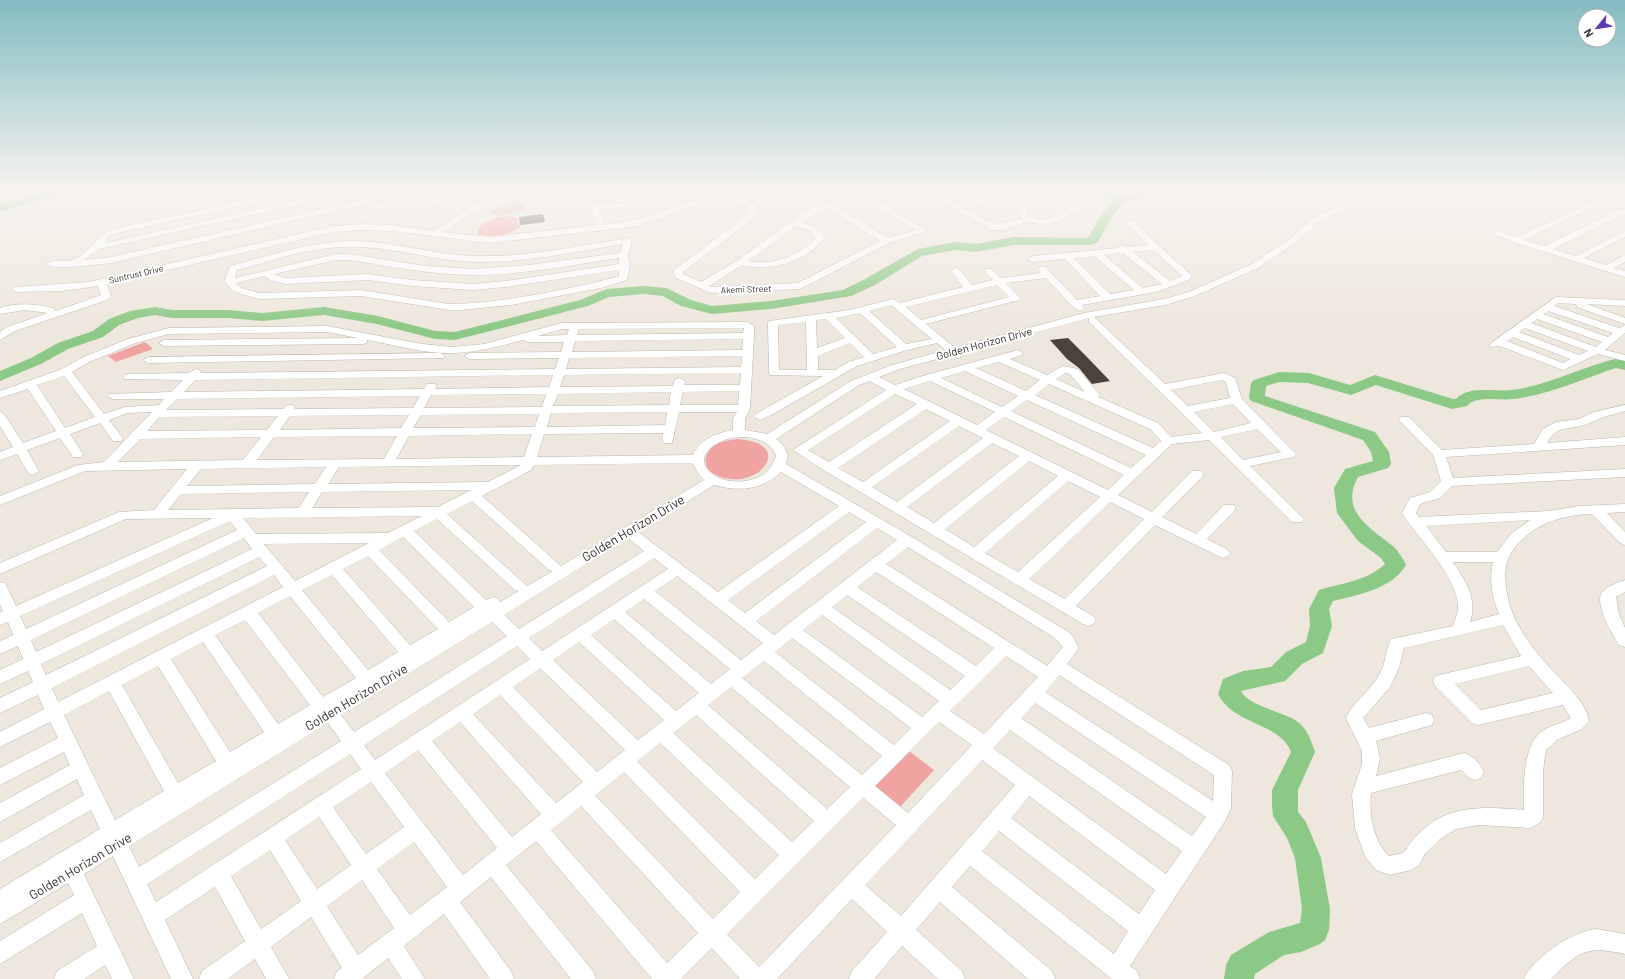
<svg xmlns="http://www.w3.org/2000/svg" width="1625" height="979" viewBox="0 0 1625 979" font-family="Barlow,sans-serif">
<rect width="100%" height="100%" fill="#eee7dd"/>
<path fill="#f0a4a1" d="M519,203L526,209L497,216L490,210Z
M506,216L517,218L520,227C508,236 495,237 480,235L477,232C482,220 495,218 506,216Z
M145,342L153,349L116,362L108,356Z
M737,439C800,443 755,496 714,474C700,466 705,449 719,443C724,441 730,440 737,439Z
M909,751L934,770L899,808L873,788Z"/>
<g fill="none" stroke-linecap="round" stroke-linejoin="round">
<path stroke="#739c6c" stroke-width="2" d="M1178,191L1196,193L1201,191
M1120,201L1160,191"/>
<path fill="#8dc986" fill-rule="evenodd" d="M50,191H69L68,193L36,201L0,212V205Z
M1100,191H1112L1126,201L1113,215L1098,242L1091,245H1014L975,252L956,250L922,256L875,285L851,296L771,309L712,314L681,306L663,296L644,294L609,297L588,306L455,340L435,339L377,324L324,315L262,321L229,318H172L155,315L138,318L119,325L103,337L68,349L41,364L0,381V371L31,358L58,343L93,331L109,319L130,311L155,307L172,310H229L262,313L324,307L378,316L435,331L455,332L580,300L607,289L644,286L666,288L691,300L712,306L771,301L843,290L865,279L918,249L956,242L975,244L1014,237L1085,238L1089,237L1102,214L1113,202Z
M1615,359L1625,360V370L1616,368C1583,379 1548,395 1513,399C1499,401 1476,395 1467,406L1452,409L1376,385L1351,395L1308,383L1280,382L1266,386L1265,396L1375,432L1389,452L1391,464L1388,468L1358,477C1339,512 1371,528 1394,547C1399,552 1403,559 1406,565C1392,589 1358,595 1333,601L1329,609L1332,626L1323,653L1302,664L1285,681L1241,691C1249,707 1284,711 1298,722C1308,730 1311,741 1315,752L1298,790V812L1306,822L1321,858L1330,909L1329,930L1325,940L1320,944L1301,952L1284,955L1255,974L1254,979H1224L1226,965L1231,955L1269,932L1300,923L1302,909L1295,858L1287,838L1273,816L1272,806V790L1291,752C1281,723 1233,725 1218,694L1223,679L1243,671L1271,667L1286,652L1306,642L1310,626L1309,609L1319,590C1342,583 1367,581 1385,564L1381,558L1358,541L1337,513L1334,488L1345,469L1373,461L1371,452L1363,440L1251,401L1249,398L1251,383L1254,380L1279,372L1309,373L1350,385L1375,375L1453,399H1456C1468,385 1495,392 1512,390C1547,386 1581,367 1615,359Z"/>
</g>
<path fill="#4b423d" d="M543,214L545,222L520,225L519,217Z
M1068,338L1086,356L1110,381L1092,384L1079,368L1067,359L1050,340Z"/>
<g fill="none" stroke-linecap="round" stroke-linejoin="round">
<defs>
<path id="minor" d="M6,191H19L0,197V193Z
M289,191H303L299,193L118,233L109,237L105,243L340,191H354L350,193L100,249L84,260L111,257L401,191H415L374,202L379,205L423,206L438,197L465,191H478L444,201L424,210L370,208L367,204L111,263C99,264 55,271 47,264C54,258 64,263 72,260C89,254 97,236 112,229Z
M479,191H488L499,199L535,191H548L480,209L443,232L489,237L597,225L589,205L557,191H568L595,202L597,205L621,203L633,198L620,191H630L641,196L656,191H667L625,207L599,210L605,225C645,220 679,206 717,191H728L726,193L751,202L779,191H792L839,207L887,238L916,230L866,201L843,191H854L872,197L927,231L889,243L800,289L711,293L676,278L673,271L747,215L750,211L748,207L718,196L656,220L632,227L489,243L392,231L362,230L333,232L107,284L111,296L107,300L15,331L0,340V332L7,327L48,313L25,310L0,314V308C17,302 36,304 53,308L56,311L101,295L98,286L62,291L17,292L12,289L14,287L89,282L333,226L362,224L392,225L433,231L474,205L491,201ZM786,194L818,205L806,211L738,260L701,282L683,274V272L753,219L758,211L756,206ZM825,208L833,211L880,241L798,283L712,287L709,286L742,265C771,272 807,262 825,237L816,228L802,222ZM796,226L810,231L816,237C800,256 772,266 748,261Z
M923,191L936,193L958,191L942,196L957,204L985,197L994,191H1003L991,201L963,208C991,223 990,228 1022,218L1018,215V211L1039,191H1047L1026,212V214C1044,225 1061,216 1076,203L1073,196L1068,191C1079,191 1081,194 1084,204L1070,216L1055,223L1045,225L1028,222L1003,230H992Z
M1370,191H1380L1318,223L1295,243L1258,268L1195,296L1165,305L1094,317L1165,384L1224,373L1235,378L1242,399L1296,454L1294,457L1250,466L1304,519L1302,522H1292L1209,440L1172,444L1118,495L1152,512L1192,471H1202L1203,474L1202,477L1162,517L1196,534L1224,505H1234L1236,508L1234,511L1207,539L1228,550L1230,553L1228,556L1223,558L1218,556L1155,525L1076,606L1093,616L1096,620L1093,624L1088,626L1083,624L825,471L793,450L886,390L870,381L859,385L776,439L784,446L788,456L786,464L912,537L1065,630L1072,635L1079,648L1067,664L1229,765L1232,771L1231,808L1225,821L1130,966L1137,971L1140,979H1112L970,866L952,887L1052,971L1055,979H1028L940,902L916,930L962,971L965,979H938L902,946L874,979H849L852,971L887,932L852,899L777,979H740L712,948L681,979H652L536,841L506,865L593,971L596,979H571L491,877L460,902L511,971L514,979H490L444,914L404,946L425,979H402L388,958L362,979H334L337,971L342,968L311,917L271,947L289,979H266L255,959L228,979H199L202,971L245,941L215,887L165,920L193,979H171L113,856L84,874L134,979H112L105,965L84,979H54L57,971L97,946L82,913L0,964V941L74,895L68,883L0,924V889L100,829L91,810L0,862V843L84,795L77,779L0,822V803L70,765L64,752L0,785V768L58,738L50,722L0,747V732L44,709L38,695L0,713V698L33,682L28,671L0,684V670L23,659L18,646L0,654V641L13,635L8,622L0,625V613L3,611L0,604V582L5,583L16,606L213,518L126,519L0,574V563L119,512L154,510L187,469L85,471L0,505V496L78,465L104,462L152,412L127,413L109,420L123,438L121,441H113L100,423L70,434L83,454L81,457H73L60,438L27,450L39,471L33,475L29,474L17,454L0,460V452L13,447L0,426V412L4,414L23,443L56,431L28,389L0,398V391L62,369L81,358L128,339L169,328L327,326L422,344L452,347L484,344L562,323L747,322L754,326V336L750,408L745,419V430L767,434L851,381L892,365L946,350L937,343L907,350L857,366L773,414L760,420L756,418L754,416L756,414L823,376L770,375L769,373L768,323L769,321L849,310L893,299L900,303L963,287L951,271L956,268L959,269L972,285L993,280L984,271L986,269H992L1001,278L1041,273L1037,269L1042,266L1045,267L1077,300L1100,296L1065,259L1033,262L1028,259L1033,256L1118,248L1122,245L1127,247L1149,245L1127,225L1126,223L1130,220L1133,221L1192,276L1189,280L1156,292L1082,305L1085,308L1080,311L1071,305L1046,278L1006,283L1021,298L1019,300L926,324L955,348L1084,313L1164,299L1189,292L1252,264L1289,239L1312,219ZM1154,250L1182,276L1170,281L1133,252ZM1123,253L1162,284L1143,288L1104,255ZM1094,256L1134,290L1110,294L1074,258ZM997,285L1009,297L921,320L906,307ZM891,305L932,339L906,344L869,311ZM860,313L897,347L873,354L836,318ZM1089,318V322L1202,433L1171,437L1158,423L1098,397L1100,395L1098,393L1078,369L1063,366L1047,375L1010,359L1022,355L1023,353L1018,350L926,375L895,385L879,377L900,369L952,355L958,358L962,357L963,355L961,352ZM826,319L845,338L817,348L816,320ZM806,322L807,370H779L778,325ZM744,328L743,333L577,335L579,329ZM562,329H569L567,335L538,336ZM327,332L358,338L164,340L159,343L164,346L363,344L367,343V340C395,345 425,354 453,353C478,352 500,346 523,340L528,342H564L561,352L469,353L464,356L469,359L559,358L555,369L201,373L200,370L196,369L189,373L129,374L125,375L123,377L125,379L183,380L171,392L109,394L107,396L113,399H164L159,405L125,407L104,414L72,372L89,362L136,343L169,334ZM743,339L742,350L572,352L575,341ZM850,343L864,357L849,362L835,370H818V356ZM742,356L741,367L566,369L569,358ZM999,362L1040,380L1026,391L976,368ZM965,371L1018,396L1002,407L941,378ZM741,373L740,385H684L685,381L679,378L675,379L673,386L560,387L564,375ZM1065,373L1070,374L1085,392L1056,379ZM553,375L549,387L435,389L437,386L435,384H427L424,389L184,392L195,380ZM64,376L95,417L65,428L37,385ZM1222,380L1226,382L1230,398L1188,406L1171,390ZM930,381L995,412L977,425L904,389ZM1049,384L1150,429L1161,441L1153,448L1035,395ZM739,391L738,405H680L683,392ZM671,392L669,405L553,406L558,394ZM546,394L542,407L424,408L431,395ZM895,394L917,404L829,462L808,450ZM420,396L413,408L295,409L294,406C289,404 286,405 283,409L166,410L177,399ZM1027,400L1146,455L1131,468L1011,411ZM1233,404L1251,423L1214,432L1194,412ZM926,409L950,421L863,482L838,468ZM667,412L665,425L547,427L551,413ZM679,412H737L733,419V430C717,433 700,439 693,455L537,457L544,434L663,433L662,440L664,443H672ZM539,414L535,427L413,428L421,415ZM409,415L401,428L280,430L290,416ZM278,416L267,430L147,431L159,417ZM1004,417L1124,475L1108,490L986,430ZM959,426L983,438L897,502L872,487ZM1257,429L1281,452L1243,460L1221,437ZM532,434L524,457L396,459L409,436ZM397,436L384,459L257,460L274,437ZM261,437L243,460L118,462L140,439ZM747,437C760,439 771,443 776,456C773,463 771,469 764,474C750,484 722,485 709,471C694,455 717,441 731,438C736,437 742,437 747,437ZM992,443L1019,456L934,523L907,507ZM1029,461L1058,476L974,547L945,529ZM692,463L700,476L704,480L561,566L482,496L531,470L534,465ZM521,465L488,482L328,484L339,467ZM326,467L315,484L187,486L201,469ZM781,472L839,506L718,592L638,532L714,485C738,492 763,490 781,472ZM1068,481L1100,497L1018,572L985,553ZM471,490L438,507L312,508L322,492ZM309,492L299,508L168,510L181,494ZM472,501L549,570L553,571L527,586L447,514ZM1110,502L1144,519L1065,599L1029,579ZM849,512L866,522L745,613L728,600ZM422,516L388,533L256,534L243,518ZM437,519L515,590L519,591L500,602L498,599L493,597L486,600L414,531ZM230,521L237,530L26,629L20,616ZM877,528L897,540L774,635L756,621ZM403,537L474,607L449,622L379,550ZM244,538L252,549L36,652L31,640ZM628,538L644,551L519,629L504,615ZM369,543L295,581L264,544ZM908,547L1055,638L1063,647L1047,666L886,564ZM368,556L438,629L410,645L343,569ZM259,557L267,566L46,675L41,664ZM654,558L668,569L542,651L529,638ZM876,572L994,648L976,666L857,587ZM274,575L283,587L58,702L52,688ZM332,575L398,652L368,670L302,590ZM677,576L763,643L741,660L655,591ZM847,595L965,676L950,690L832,607ZM290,596L356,678L323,697L258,613ZM644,599L730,669L711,684L625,612ZM822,615L939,701L922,717L803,630ZM614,619L699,693L676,711L591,635ZM245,620L310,705L278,724L215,635ZM492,622L507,636L354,732L341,715ZM792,638L911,728L894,745L775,652ZM203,642L264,732L230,752L171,659ZM579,642L664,720L638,740L553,660ZM517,646L530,659L375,760L364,745ZM1006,656L1038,677L984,734L950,711ZM764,661L882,756L862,775L742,678ZM158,666L216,761L178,783L122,685ZM540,668L625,750L597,772L513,687ZM1059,675L1214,775L1213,801L1045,692ZM731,687L850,787L827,809L708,705ZM109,691L164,791L115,820L64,715ZM500,695L583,782L556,803L473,714ZM1035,703L1206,817L1192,836L1021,718ZM696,715L814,821L792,842L673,733ZM460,722L541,814L512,837L432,741ZM939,722L972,745L908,813L875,786ZM328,723L341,741L139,867L129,846ZM1010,730L1182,851L1166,874L993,748ZM660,743L779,855L755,879L637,761ZM418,750L497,848L463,875L385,773ZM350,754L361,769L156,902L147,884ZM982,760L1015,785L901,916L865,885ZM624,772L740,892L713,919L595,795ZM371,782L404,827L366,854L333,807ZM1029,796L1155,890L1139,914L1011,818ZM863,798L896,825L759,967L727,934ZM581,806L698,933L667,963L551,830ZM319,817L351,865L317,889L285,840ZM999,831L1128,931L1114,954L982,851ZM414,842L447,887L410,915L377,869ZM270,850L301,901L261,929L231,876ZM362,880L394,928L358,955L327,906Z
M1618,191H1625V193L1524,240L1544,246L1619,210H1625V214L1553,249L1576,256L1625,231V237L1584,258L1606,265L1625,255V262L1614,268L1625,271V277L1513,242L1492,233L1496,230L1516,237Z
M628,238L632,241L628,255L630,266L627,280L601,288L511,305L461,310H449L361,296L259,299L235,292L224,282L230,266C272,255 314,240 357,241C398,242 437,256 478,256C528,257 578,246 628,238ZM623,244L620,253L529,265L473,269L426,266L349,254H336L235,278L237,270C277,259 317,245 359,247C399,248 438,262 479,262C527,262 575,252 623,244ZM619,258V264L506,281L473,284L412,280L368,274L285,278L274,274L336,260H349C390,266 432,275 474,275C523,275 571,265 619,258ZM619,270V276C597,283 573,287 550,292C517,298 483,304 449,304L361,290L259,293L241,288L236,283L265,276L270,280L285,284L368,280L412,286L473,290L506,287Z
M1556,297L1625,300V306L1587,304L1625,318V324L1577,307L1576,304L1558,303L1554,306L1619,328L1625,325V333L1605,350L1625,355V361L1598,354L1563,370L1500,346L1491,347L1490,345L1491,343ZM1548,311L1613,333L1608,337L1543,314ZM1537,319L1602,342L1596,347L1531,323ZM1525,328L1588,351L1579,355L1519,332ZM1513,337L1570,359L1563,363L1507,341Z
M440,353L445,356L444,358L148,363L143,360L148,357Z
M1625,405V411C1609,415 1601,418 1587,424C1570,431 1558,423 1547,443L1625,437V445L1446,457L1453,478L1625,469V477L1452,486L1440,498L1420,504L1416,513L1419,517L1550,511L1579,506L1625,504V512L1607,513L1625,532V545L1620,543L1592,514C1563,515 1535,523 1516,546C1506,558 1504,571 1506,586C1509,620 1532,649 1554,672C1567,686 1586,702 1589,721L1582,729L1557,740L1546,750L1543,770V816L1541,822L1530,828L1479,825L1456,829L1440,839L1425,854L1419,865L1411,870L1390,875L1376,870L1365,856L1355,828L1352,794L1362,764V751L1346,718C1354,701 1369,692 1378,677C1386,665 1385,651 1391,639L1453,626C1455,619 1459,612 1458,605C1455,573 1419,540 1402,513L1410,498L1430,492L1441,481L1433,455L1399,420L1401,417H1409L1442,450L1534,444L1543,429L1556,422L1579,419L1594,412ZM1530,520L1511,534L1497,552H1446L1426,526ZM1453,562H1493C1489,580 1492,597 1499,614L1470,622C1478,598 1465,581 1453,562ZM1503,625L1521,656L1435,676L1433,681L1435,686L1472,723L1478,725L1563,705L1571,718C1562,724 1549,725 1540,733C1523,747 1523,789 1524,810C1490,807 1452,804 1425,828C1421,832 1416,836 1412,841C1408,845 1407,850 1403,853L1389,856C1373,841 1369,814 1371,793L1461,770L1469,778L1475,780L1481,778L1484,772C1480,763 1473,756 1464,753L1376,776L1380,758L1376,741L1432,725L1434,720L1432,715L1426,713L1369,728L1363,718L1390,687L1399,668L1404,648ZM1529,666L1553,693L1481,710L1455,684Z
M1625,580V592L1616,597L1619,614L1625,628V647L1619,645C1612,634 1596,607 1601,594C1604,587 1619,582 1625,580Z
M1597,929L1625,934V954C1585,945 1579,952 1551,979H1524C1533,958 1574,930 1597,929Z"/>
</defs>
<use href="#minor" stroke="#bcb6ac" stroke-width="1"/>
<use href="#minor" fill="#fff" fill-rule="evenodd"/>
</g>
<linearGradient id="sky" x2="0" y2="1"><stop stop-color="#83bcc1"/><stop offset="0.58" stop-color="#f7f4f0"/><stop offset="1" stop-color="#f7f4f0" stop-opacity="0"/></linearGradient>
<rect width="1625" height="328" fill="url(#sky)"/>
<g text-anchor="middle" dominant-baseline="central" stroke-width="4" stroke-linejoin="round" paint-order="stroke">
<g font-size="9" fill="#35322e" stroke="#fff">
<text transform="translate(136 274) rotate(-13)">Suntrust Drive</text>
<text transform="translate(746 289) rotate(-2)">Akemi Street</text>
</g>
<g font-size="11" fill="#35322e" stroke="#fff">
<text transform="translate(984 343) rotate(-15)">Golden Horizon Drive</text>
</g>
<g font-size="13" fill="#35322e" stroke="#fff">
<text transform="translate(633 528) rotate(-31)">Golden Horizon Drive</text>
<text transform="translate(356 697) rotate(-31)">Golden Horizon Drive</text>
<text transform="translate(80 866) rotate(-31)">Golden Horizon Drive</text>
</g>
</g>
<g transform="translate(1597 28) rotate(240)"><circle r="19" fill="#ffffff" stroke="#aeadab"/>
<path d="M0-3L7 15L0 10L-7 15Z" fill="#5c3ab2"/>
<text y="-6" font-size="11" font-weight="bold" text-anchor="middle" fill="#35322e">N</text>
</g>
</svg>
